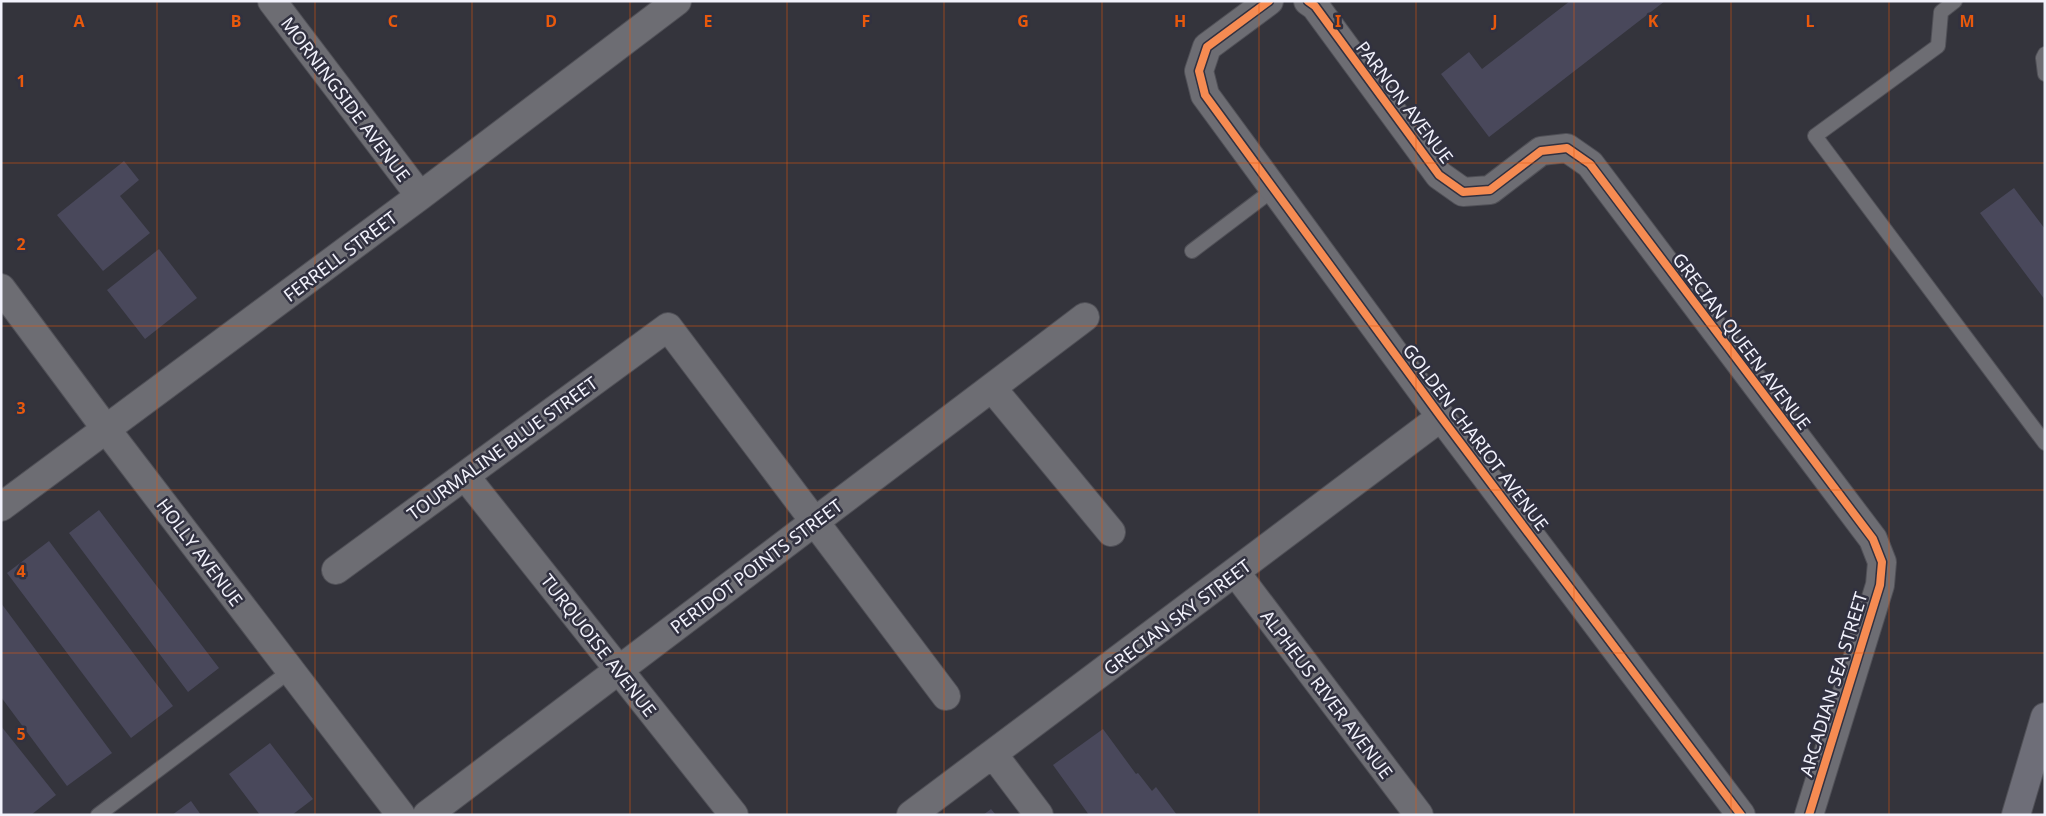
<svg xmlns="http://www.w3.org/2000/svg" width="2046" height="816" viewBox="0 0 2046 816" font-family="'Noto Sans',sans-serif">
<rect width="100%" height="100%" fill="#34343c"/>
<path fill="#49485b" d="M1570,1H1665L1489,137L1441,74L1469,52L1482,69Z
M124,161L139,180L120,196L150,233L103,271L57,215Z
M2014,188L2045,229V300L1980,213Z
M159,249L197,298L145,339L107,290Z
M99,510L219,668L188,692L69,533Z
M49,541L173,706L131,738L7,573Z
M1,603L112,753L67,786L1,697Z
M1,726L56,795L31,815H1Z
M1103,729L1136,774L1138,773L1152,791L1156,787L1177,815H1089L1053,765Z
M270,743L313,799L292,815H260L229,774Z
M191,801L201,815H172Z
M991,809L996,815H983Z"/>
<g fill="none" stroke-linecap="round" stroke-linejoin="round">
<defs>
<path id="service" d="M1955,1L1941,12L1938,46L1815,136L2045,443
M2045,54L2043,58L2045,74
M1192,251L1274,189
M98,815L290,671"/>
<path id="minor" d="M272,1L420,196
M1269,1L1207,47L1199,71L1205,95L1441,417L1741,815
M1308,1L1315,6L1439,175L1463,192L1490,190L1541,151L1567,148L1590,164L1873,539L1882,562L1880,585L1809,815
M1,288L106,429L401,815
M992,388L1111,532
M465,476L734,815
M1,507L420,196L677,1
M336,570L668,327L946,696
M1236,573L1419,815
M993,754L1039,815
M427,815L1085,317
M911,815L1441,417"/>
<path id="primary" d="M2016,815L2045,717"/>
</defs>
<use href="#service" stroke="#505057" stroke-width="16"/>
<use href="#minor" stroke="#505057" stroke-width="30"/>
<use href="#primary" stroke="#505057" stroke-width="30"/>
<use href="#service" stroke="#6d6d73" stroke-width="14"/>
<use href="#minor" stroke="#6d6d73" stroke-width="28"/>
<use href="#primary" stroke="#6e6e78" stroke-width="28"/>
<defs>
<path id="cycleway" d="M1269,1L1207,47L1199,71L1205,95L1441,417L1741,815
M1308,1L1315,6L1439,175L1463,192L1490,190L1541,151L1567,148L1590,164L1873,539L1882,562L1880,585L1809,815"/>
</defs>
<use href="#cycleway" stroke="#313140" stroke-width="11"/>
<use href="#cycleway" stroke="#f68b52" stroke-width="8"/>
</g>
<path fill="none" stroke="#e8590c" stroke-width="1" stroke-opacity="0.55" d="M157,1V815M315,1V815M472,1V815M630,1V815M787,1V815M944,1V815M1102,1V815M1259,1V815M1416,1V815M1574,1V815M1731,1V815M1889,1V815M1,163H2045M1,326H2045M1,490H2045M1,653H2045"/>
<g text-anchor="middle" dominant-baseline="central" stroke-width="5" stroke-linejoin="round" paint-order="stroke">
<g font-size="18" fill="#f2f2fc" stroke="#313140">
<text transform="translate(346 99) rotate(53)">MORNINGSIDE AVENUE</text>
<text transform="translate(1405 102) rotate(53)">PARNON AVENUE</text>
<text transform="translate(340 256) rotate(-37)">FERRELL STREET</text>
<text transform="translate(1742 341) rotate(53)">GRECIAN QUEEN AVENUE</text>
<text transform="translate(1476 437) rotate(53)">GOLDEN CHARIOT AVENUE</text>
<text transform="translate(502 448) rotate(-36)">TOURMALINE BLUE STREET</text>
<text transform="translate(200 552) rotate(53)">HOLLY AVENUE</text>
<text transform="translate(756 566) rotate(-37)">PERIDOT POINTS STREET</text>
<text transform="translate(1177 617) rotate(-37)">GRECIAN SKY STREET</text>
<text transform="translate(599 645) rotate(52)">TURQUOISE AVENUE</text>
<text transform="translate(1833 684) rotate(-73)">ARCADIAN SEA STREET</text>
<text transform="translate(1327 694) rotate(53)">ALPHEUS RIVER AVENUE</text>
</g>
</g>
<g font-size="16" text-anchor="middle" font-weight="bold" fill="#e8590c" stroke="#313140" stroke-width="5" stroke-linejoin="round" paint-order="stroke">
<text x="79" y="27">A</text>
<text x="236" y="27">B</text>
<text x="393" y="27">C</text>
<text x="551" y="27">D</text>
<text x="708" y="27">E</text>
<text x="866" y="27">F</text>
<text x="1023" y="27">G</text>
<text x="1180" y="27">H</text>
<text x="1338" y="27">I</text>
<text x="1495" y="27">J</text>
<text x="1653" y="27">K</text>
<text x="1810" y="27">L</text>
<text x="1967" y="27">M</text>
<text x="21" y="87">1</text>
<text x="21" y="250">2</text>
<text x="21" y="414">3</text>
<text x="21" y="577">4</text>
<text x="21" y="740">5</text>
</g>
<rect width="2046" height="816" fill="none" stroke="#f2f2fc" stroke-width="5"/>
</svg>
